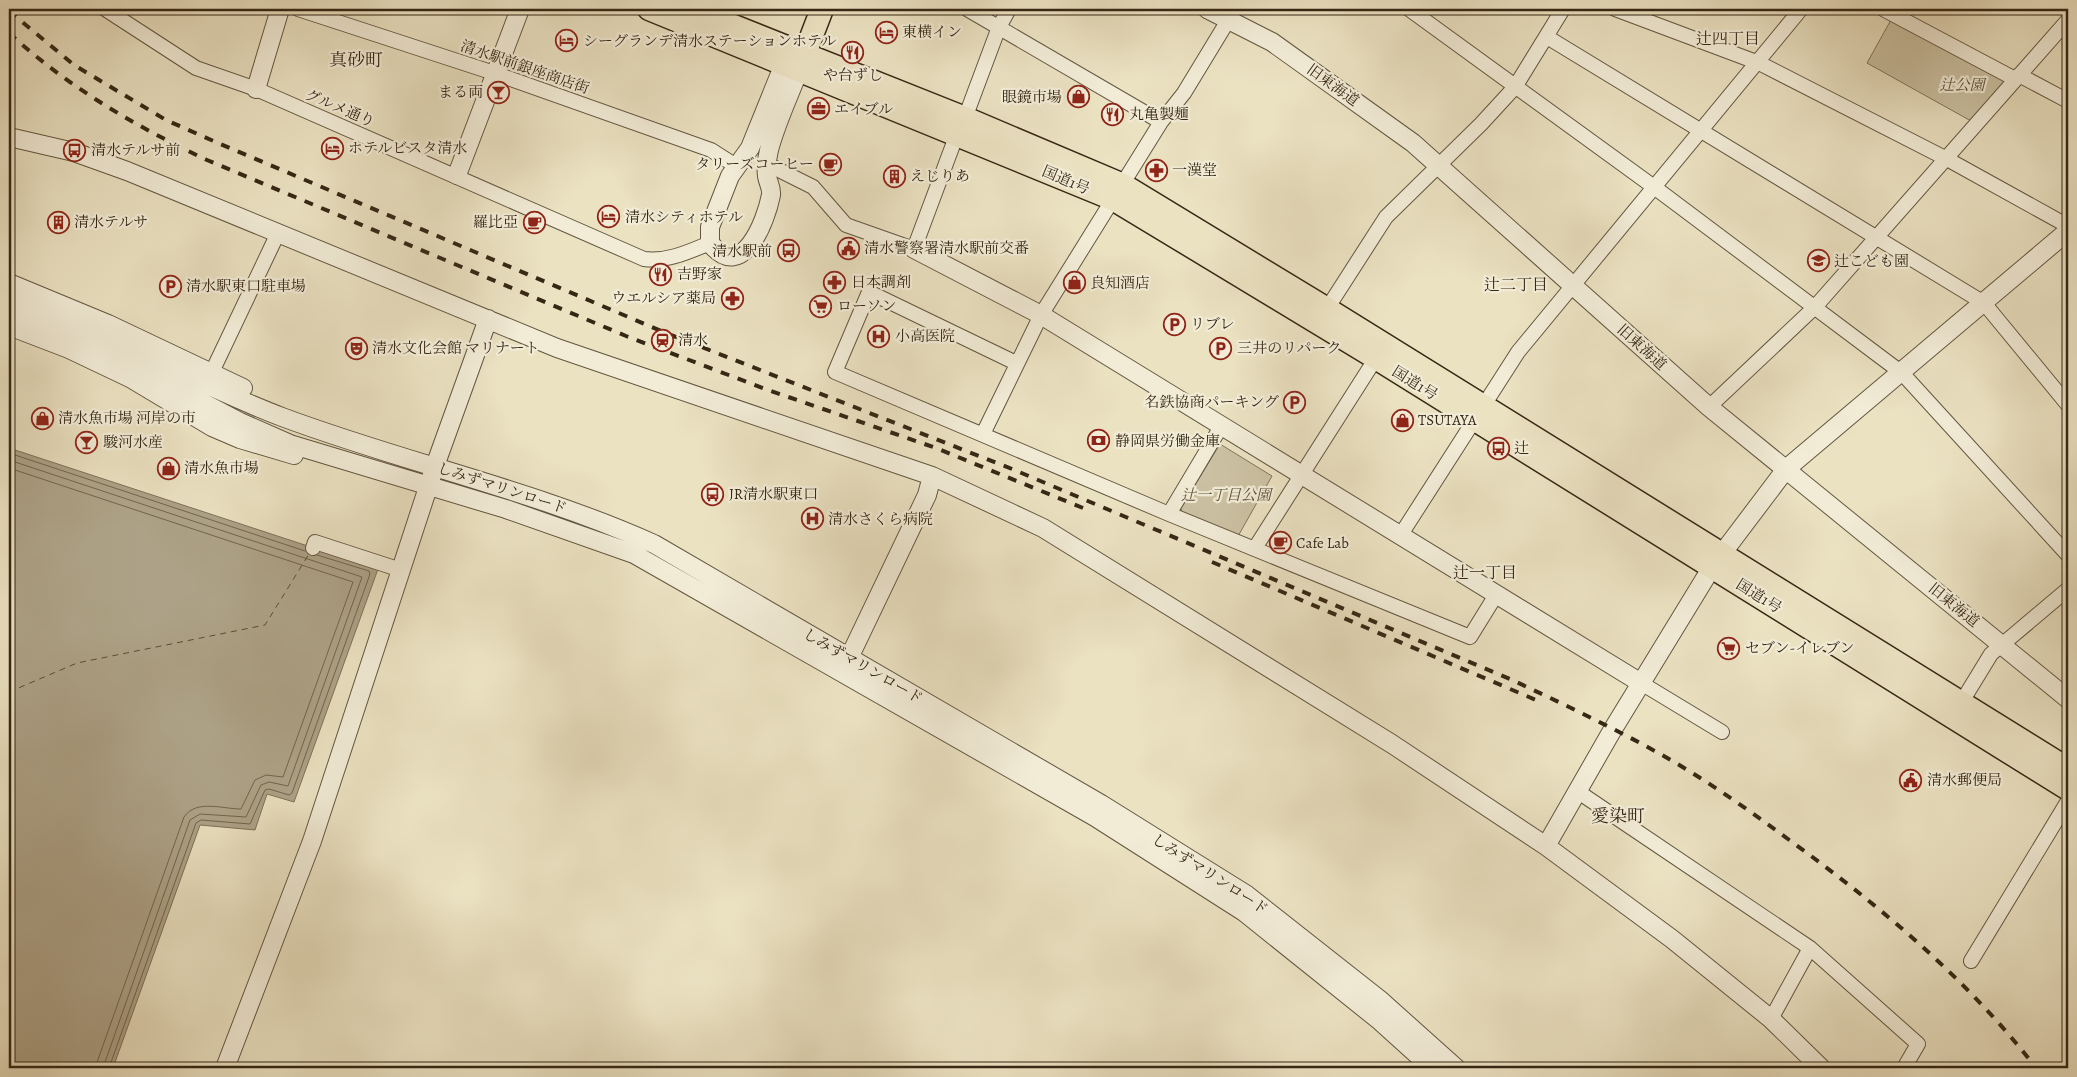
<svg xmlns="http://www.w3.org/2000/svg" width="2077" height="1077" viewBox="0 0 2077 1077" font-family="Alegreya,'Noto Serif JP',serif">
<rect width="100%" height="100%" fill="#ebe2c2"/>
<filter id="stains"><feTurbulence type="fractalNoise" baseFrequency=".004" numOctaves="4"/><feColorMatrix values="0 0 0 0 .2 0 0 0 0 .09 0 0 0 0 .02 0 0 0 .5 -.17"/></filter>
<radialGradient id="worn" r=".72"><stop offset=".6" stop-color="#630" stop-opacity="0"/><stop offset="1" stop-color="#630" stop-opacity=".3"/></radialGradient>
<path fill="#ccc2a4" stroke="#81745c" d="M1892,18L2007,80L1971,121L1867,63Z
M1220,444L1272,476L1237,538L1182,515L1181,508Z"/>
<path fill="#ada287" stroke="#7d7159" d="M9,448L378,569L294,802L267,794L255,830L200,825L113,1068H9Z"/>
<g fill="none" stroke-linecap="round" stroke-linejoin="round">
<path stroke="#72644e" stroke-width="1" d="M9,453L305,551
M9,460L362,577L288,786L269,782L261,785L246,817L200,814L190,820L103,1068
M9,468L353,582L283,777L266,775L255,780L241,809C223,809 196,799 184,817L95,1068
M109,1068L196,823L201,820L250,824L265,790L269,789L289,795L292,793L370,574L369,571L317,555"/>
<path stroke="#5a4c36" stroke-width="1" stroke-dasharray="6 5" stroke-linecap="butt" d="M9,692L77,663L265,625L309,554"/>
<defs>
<path id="minor" d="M105,9L196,68L256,89L644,259C667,262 688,252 710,243
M298,9L494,73L711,150L736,166
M967,9L1161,122
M1409,9L1654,187L1902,373L2068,555
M1615,9L1759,63L1947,159L2068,226
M1883,9L2015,79
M1547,37L1984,303L2068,405
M2019,75L2068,101
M965,118L999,27L1009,9
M767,164L813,187L846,225L914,249L957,134
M1323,315L1386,217L1481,124L1515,87L1563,9
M1016,363L869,292L835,372L1169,514L1470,637L1496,595
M212,372L278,233
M1709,407L1815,307L2068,20
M983,434L1041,315L1161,122L1184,93L1235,9
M1169,514L1222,425
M1400,536L1518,352L1801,9
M313,548L315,542L401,570
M1255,548L1376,358
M1641,683L1722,732
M1958,708L1991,654L2068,589
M1577,791L1810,948L1918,1044L1904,1068
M1971,961L2068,801
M1771,1019L1810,948"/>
<path id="tertiary" d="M1207,9L1272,42L1413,143L1709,407L2068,699
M784,64L750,148L730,176L710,227V243C742,284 766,221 771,195C772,188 768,183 767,176C766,168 767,158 769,150C776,123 789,96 799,70
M256,89L280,9
M9,137L74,152L127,171L557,348L932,476L1043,528L1392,744L1546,846L1672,939L1771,1019L1821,1068
M457,175L520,9
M914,249L1041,315L1641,683
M9,283L108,324L243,388
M9,297C103,329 189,382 282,417C405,463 534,490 654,544L1101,804L1247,895L1379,999L1456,1068
M9,312L87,342L240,422L290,444L506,509L634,554L1095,817L1244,912L1380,1021L1432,1068
M9,326L69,349L130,378L212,427L240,439L294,455
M849,658L927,495L932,476
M1546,846L1613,729L1712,567L1786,469L2068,231
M225,1068L312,841L435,466L488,319"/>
<path id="trunk" d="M649,9L1113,199L1376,358L2068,789
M691,9L965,118L1123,185L1327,309L2068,769
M799,69L822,9"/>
</defs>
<use href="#minor" stroke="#635640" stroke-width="16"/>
<use href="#tertiary" stroke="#635640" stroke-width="20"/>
<use href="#trunk" stroke="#362714" stroke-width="25"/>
<use href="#minor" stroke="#f2ecd7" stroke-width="14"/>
<use href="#tertiary" stroke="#f2ecd7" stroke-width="18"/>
<use href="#trunk" stroke="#ebe2c2" stroke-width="22"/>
<path stroke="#362714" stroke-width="4" stroke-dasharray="9 9" stroke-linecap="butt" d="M9,11L74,65L166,120L218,143L666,333L1012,469L1510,679C1561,703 1612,727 1662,755C1703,778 1743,806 1781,834C1874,901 1966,977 2036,1068
M9,33C68,87 135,126 207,160L626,336L768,390L936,448L1083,508
M1212,562L1543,703"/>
</g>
<defs>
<symbol id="hotel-ring" viewBox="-11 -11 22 22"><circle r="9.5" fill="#f2ecd7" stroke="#8f2418" stroke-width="1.5"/><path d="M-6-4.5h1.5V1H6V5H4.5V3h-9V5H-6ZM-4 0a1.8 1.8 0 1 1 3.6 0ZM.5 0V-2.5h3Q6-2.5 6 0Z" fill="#8f2418"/></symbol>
<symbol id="restaurant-ring" viewBox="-11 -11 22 22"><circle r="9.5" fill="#f2ecd7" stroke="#8f2418" stroke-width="1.5"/><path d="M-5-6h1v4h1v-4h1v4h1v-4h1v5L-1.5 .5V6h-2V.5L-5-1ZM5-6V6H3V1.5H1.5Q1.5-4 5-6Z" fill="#8f2418"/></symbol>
<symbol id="bar-ring" viewBox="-11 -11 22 22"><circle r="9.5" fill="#f2ecd7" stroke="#8f2418" stroke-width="1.5"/><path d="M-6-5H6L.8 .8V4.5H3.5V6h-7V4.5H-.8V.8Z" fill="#8f2418"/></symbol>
<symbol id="shop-ring" viewBox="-11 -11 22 22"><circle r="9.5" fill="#f2ecd7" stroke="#8f2418" stroke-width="1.5"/><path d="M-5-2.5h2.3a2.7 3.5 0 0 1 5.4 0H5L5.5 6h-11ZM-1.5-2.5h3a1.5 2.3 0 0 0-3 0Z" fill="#8f2418"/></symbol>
<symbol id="office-ring" viewBox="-11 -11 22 22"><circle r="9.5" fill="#f2ecd7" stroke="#8f2418" stroke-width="1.5"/><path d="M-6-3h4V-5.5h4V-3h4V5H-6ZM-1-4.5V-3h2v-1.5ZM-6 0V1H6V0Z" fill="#8f2418"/></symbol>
<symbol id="bus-ring" viewBox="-11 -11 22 22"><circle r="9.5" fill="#f2ecd7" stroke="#8f2418" stroke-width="1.5"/><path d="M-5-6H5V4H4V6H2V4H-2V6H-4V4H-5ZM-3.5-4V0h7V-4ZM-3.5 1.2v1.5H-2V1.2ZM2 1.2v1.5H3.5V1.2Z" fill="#8f2418"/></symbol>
<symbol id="cafe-ring" viewBox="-11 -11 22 22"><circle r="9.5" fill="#f2ecd7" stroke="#8f2418" stroke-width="1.5"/><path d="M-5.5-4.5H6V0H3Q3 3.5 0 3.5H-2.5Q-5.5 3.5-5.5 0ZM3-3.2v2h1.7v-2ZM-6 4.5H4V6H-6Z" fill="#8f2418"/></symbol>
<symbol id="pharmacy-ring" viewBox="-11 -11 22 22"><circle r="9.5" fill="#f2ecd7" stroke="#8f2418" stroke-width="1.5"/><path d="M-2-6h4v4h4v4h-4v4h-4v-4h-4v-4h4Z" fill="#8f2418"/></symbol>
<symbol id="building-ring" viewBox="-11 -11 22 22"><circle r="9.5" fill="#f2ecd7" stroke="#8f2418" stroke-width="1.5"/><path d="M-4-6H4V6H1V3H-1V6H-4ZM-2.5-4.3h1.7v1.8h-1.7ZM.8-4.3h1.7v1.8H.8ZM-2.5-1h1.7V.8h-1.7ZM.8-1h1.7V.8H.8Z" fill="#8f2418"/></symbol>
<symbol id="civic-ring" viewBox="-11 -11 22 22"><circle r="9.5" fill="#f2ecd7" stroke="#8f2418" stroke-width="1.5"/><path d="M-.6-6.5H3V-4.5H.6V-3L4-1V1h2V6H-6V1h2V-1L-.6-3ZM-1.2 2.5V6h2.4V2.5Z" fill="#8f2418"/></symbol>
<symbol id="school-ring" viewBox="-11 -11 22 22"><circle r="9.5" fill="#f2ecd7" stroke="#8f2418" stroke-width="1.5"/><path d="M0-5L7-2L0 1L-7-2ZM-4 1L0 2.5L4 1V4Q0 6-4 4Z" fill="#8f2418"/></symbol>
<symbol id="parking-ring" viewBox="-11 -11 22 22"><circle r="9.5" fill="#f2ecd7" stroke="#8f2418" stroke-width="1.5"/><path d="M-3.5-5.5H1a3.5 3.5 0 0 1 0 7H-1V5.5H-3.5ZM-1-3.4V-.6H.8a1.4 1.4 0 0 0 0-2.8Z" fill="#8f2418"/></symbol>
<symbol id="supermarket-ring" viewBox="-11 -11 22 22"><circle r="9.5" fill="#f2ecd7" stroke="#8f2418" stroke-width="1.5"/><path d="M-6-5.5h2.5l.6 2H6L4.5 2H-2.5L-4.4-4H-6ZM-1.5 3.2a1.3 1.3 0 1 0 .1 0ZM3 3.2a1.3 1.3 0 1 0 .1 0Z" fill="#8f2418"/></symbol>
<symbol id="hospital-ring" viewBox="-11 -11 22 22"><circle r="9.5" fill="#f2ecd7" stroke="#8f2418" stroke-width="1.5"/><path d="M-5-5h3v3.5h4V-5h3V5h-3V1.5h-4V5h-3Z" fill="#8f2418"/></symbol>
<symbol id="station-ring" viewBox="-11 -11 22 22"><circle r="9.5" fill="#f2ecd7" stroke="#8f2418" stroke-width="1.5"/><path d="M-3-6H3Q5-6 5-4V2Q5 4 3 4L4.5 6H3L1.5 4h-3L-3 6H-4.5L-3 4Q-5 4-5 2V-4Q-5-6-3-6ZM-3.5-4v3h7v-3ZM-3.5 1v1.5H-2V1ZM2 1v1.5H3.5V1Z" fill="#8f2418"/></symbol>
<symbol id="theatre-ring" viewBox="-11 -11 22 22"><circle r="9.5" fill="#f2ecd7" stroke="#8f2418" stroke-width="1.5"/><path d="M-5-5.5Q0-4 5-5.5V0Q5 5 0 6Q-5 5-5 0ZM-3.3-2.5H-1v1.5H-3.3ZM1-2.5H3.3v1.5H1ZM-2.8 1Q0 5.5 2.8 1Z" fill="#8f2418"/></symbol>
<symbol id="bank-ring" viewBox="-11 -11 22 22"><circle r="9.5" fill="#f2ecd7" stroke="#8f2418" stroke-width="1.5"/><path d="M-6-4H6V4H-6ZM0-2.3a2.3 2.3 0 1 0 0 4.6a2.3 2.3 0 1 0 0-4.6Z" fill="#8f2418"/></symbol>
</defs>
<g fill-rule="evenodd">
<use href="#hotel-ring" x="874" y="20" width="25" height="25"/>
<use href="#hotel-ring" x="554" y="28" width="25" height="25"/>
<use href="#restaurant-ring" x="840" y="40" width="25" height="25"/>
<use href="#bar-ring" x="486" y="80" width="25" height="25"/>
<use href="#shop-ring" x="1066" y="84" width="25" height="25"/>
<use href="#office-ring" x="806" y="96" width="25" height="25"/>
<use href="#restaurant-ring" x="1100" y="102" width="25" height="25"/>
<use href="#hotel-ring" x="320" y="136" width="25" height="25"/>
<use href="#bus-ring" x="62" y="138" width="25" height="25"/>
<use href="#cafe-ring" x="818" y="152" width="25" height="25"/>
<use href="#pharmacy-ring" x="1144" y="158" width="25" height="25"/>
<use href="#building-ring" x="882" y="164" width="25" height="25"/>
<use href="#hotel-ring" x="596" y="204" width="25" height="25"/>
<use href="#building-ring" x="46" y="210" width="25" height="25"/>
<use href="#cafe-ring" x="522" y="210" width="25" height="25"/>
<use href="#civic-ring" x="836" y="236" width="25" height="25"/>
<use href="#bus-ring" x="776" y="238" width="25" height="25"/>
<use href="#school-ring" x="1806" y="248" width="25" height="25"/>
<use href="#restaurant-ring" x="648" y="262" width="25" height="25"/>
<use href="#pharmacy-ring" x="822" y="270" width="25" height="25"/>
<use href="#shop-ring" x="1062" y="270" width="25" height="25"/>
<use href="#parking-ring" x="158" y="274" width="25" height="25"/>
<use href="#pharmacy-ring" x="720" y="286" width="25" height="25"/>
<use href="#supermarket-ring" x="808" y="294" width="25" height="25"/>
<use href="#parking-ring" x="1162" y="312" width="25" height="25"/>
<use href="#hospital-ring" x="866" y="324" width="25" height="25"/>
<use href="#station-ring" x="650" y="328" width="25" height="25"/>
<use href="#theatre-ring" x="344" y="336" width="25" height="25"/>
<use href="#parking-ring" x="1208" y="336" width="25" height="25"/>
<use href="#parking-ring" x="1282" y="390" width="25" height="25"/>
<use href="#shop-ring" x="30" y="406" width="25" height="25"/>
<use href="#shop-ring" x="1390" y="408" width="25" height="25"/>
<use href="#bank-ring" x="1086" y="428" width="25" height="25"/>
<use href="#bar-ring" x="74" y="430" width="25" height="25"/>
<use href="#bus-ring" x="1486" y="436" width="25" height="25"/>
<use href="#shop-ring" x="156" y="456" width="25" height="25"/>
<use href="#bus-ring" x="700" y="482" width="25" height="25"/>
<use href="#hospital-ring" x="800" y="506" width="25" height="25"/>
<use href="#cafe-ring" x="1268" y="530" width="25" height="25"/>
<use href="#supermarket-ring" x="1716" y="636" width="25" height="25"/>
<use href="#civic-ring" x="1898" y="768" width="25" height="25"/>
</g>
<g text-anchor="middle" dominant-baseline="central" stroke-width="4.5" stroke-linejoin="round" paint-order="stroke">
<g font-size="15" fill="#362714" stroke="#f2ecd7" text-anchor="start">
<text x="902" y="32">東横イン</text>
<text x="583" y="41">シーグランデ清水ステーションホテル</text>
<text x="853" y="75" text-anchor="middle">や台ずし</text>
<text x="483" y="92" text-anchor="end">まる両</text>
<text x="1062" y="97" text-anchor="end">眼鏡市場</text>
<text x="834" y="109">エイブル</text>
<text x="1129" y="114">丸亀製麺</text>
<text x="348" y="148">ホテルビスタ清水</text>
<text x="91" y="150">清水テルサ前</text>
<text x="814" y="164" text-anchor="end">タリーズコーヒー</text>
<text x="1172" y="170">一漢堂</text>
<text x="910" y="176">えじりあ</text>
<text x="625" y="217">清水シティホテル</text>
<text x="74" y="222">清水テルサ</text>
<text x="518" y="222" text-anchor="end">羅比亞</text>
<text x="864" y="248">清水警察署清水駅前交番</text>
<text x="772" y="251" text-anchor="end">清水駅前</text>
<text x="1834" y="261">辻こども園</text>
<text x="677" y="274">吉野家</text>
<text x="851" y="282">日本調剤</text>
<text x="1090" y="283">良知酒店</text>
<text x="186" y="286">清水駅東口駐車場</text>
<text x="716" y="298" text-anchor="end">ウエルシア薬局</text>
<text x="837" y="306">ローソン</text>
<text x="1190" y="324">リブレ</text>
<text x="895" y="336">小高医院</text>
<text x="678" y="340">清水</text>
<text x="372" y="348">清水文化会館 マリナート</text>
<text x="1237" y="348">三井のリパーク</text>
<text x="1279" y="402" text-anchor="end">名鉄協商パーキング</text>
<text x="58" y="418">清水魚市場 河岸の市</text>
<text x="1418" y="420">TSUTAYA</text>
<text x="1115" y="441">静岡県労働金庫</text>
<text x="103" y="442">駿河水産</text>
<text x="1514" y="448">辻</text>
<text x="184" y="468">清水魚市場</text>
<text x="729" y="494">JR清水駅東口</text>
<text x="828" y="519">清水さくら病院</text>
<text x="1296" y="543">Cafe Lab</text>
<text x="1745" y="648">セブン-イレブン</text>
<text x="1927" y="780">清水郵便局</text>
</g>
<g font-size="15" fill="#362714" stroke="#f2ecd7">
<text transform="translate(525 67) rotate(19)">清水駅前銀座商店街</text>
<text transform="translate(1333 85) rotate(36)">旧東海道</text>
<text transform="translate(340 108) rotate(23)">グルメ通り</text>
<text transform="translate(1066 180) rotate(23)">国道1号</text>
<text transform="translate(1642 347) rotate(42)">旧東海道</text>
<text transform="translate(1415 383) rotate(32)">国道1号</text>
<text transform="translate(502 488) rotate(18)">しみずマリンロード</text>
<text transform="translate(1759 596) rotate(32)">国道1号</text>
<text transform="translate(1954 605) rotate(39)">旧東海道</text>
<text transform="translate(863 666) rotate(30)">しみずマリンロード</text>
<text transform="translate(1210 874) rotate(33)">しみずマリンロード</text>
</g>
<g font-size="15" font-style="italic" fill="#5c4e38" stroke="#f2ecd7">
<text x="1962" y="85">辻公園</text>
<text x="1226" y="495">辻一丁目公園</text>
</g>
<g font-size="16" fill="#362714" stroke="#f2ecd7">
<text x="1728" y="39">辻四丁目</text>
<text x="1516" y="285">辻二丁目</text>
<text x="1485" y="573">辻一丁目</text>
</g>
<g font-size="18" fill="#362714" stroke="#f2ecd7">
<text x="356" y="60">真砂町</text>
<text x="1618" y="816">愛染町</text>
</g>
</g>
<rect width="2077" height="1077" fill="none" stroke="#ebe2c2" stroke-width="30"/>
<rect x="10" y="10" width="2057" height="1057" fill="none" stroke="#362714" stroke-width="2.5"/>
<rect x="15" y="15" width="2047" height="1047" fill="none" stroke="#362714"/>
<rect width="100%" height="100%" filter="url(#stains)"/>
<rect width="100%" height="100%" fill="url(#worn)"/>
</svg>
